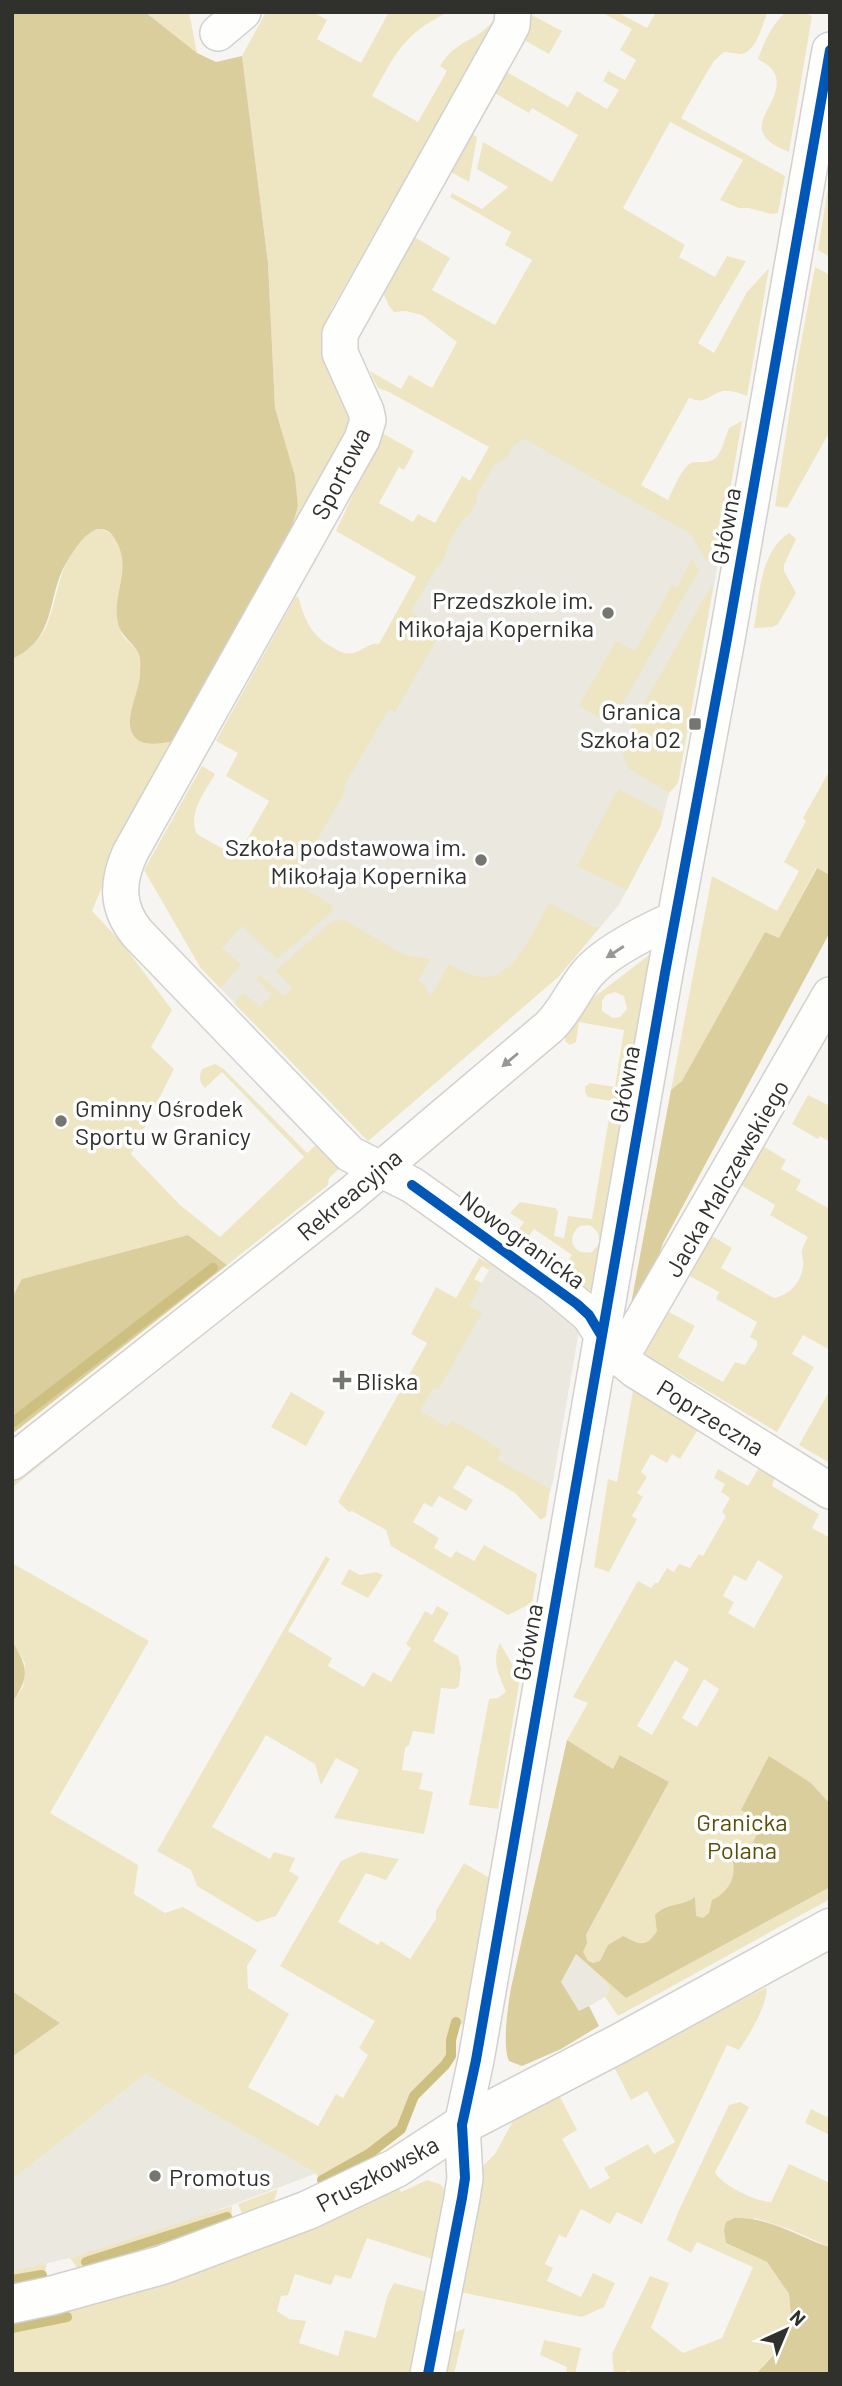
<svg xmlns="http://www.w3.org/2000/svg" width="842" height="2386" viewBox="0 0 842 2386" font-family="Barlow,sans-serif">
<rect width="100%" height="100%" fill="#f6f5f2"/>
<path fill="#eae8df" d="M503,422L721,546L678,783L669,793L661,825L619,905L558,977L368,1141L200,967Z
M496,1258L581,1319L553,1481L549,1495L408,1412Z
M576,1954L606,1981L610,1989L605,1997L579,2012L561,1982Z
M145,2074L317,2173L173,2227L70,2258L12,2271V2180Z"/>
<path fill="#eee6c2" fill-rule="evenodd" d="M145,12H189L197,53Z
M266,12H313L327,20L317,39L361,63L389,12H448C402,35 396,53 372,96L418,122L447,71L440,66C449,51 459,45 474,37C482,33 489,25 496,19L331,310L328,335L354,422L284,555L298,506L295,476L275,408L268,263L242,56Z
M601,12H617L647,28L656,12H768C762,24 757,52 741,54C737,54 729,52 724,52L714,61L707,72L681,118L785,176L778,213L771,214L749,208H739L720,200L743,160L670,122L623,208L685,245L679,257L715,277L727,256L746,261L698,343L714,353L747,292L769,268L747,396C739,393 731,390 723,391C707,395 707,405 689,398L641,485L668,500C673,490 679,473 688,465C692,461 698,462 704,462C722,462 723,441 729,428L742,421L719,555L706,560L691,534L525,439L514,445L507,458L495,464L476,496L477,501L469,515L465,517C460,525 452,535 449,544C445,554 444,563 435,570L410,612L442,630L395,712L389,709L345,784L344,793L293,882L334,906L330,913L277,959L242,926L222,948L241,965L220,988L200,967L144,870L202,766L215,774C205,792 187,814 197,834L237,857L269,801L226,776L238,753L216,741L295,598L298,596C304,618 311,636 332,647C339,651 345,655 353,653C363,651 369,642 379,644L416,577L336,531L382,433L414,451L404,470L399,467L379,503L413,522L418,514L435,523L462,476L470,481L489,447L389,392L378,388L370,371L401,389L409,375L432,388L457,342L422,315L406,311L394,312L389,306L382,291L413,236L450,258L432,290L495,325L532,260L505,245L511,232L450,197L452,193L482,209L508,187L477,169L483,142L552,182L578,135L532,108L529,113L493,92L505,71L568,107L577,91L607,109L619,90L603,81L608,71L625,80L636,60L620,50L632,29Z
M802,12L812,16L789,152C730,129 787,105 775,74C772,67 764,63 758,59C764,42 772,24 786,12Z
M530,14L562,31L549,54L522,39Z
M471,133L477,137L469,182L449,171Z
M830,175V257L818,250Z
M815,267L830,275V431L787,508L775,506L796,370Z
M101,529C139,542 116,584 117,610C117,616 120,631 123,636C128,643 137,647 140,657C147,678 133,704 130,725L151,743L179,740L114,858L92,911L122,943L172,1010L151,1047L174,1069L131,1154L180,1205L220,1237L304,1157L222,1072L205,1088C199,1083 199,1076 202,1069L215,1064L224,1069L307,1153L322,1139L339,1157V1169L329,1178L328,1185L227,1265L188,1235L23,1279L12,1298V659C27,652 40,641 47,625C59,597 62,535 101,529Z
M789,533L796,539L784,565V571L796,593L778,624L773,627L754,628C760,595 759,553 789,533Z
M692,559L699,570L611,724L579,706L616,641L635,651L672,585L677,587Z
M711,586L713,587L678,783L669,793L628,768L621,748L629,730Z
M830,770V875L816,868L779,939L765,932L682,1082L671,1090L712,876L777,911L799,871L784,862L806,821L803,818Z
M618,789L662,812L661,825L627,890L577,866Z
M549,903L597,928L601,926L558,977L368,1141L234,1003L243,993L260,1007L272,994L256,979L260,975L285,997L292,987L275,971L331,922L344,920L405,955L431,959L418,980L425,986L430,998L449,964C459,969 469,975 480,977C515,981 534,928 549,903Z
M649,955L651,958L595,1289L586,1291L559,1274L572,1255L534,1229L521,1247L511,1240L524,1222L510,1213L520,1202L555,1208L558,1212L554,1236L564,1238L568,1216L592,1219L612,1101L588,1097L585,1092V1087L590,1083L615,1087L624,1030L579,1022L576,1042L570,1045L565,1041V1033L576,1011ZM615,992L624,996L627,1009L620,1017L613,1018L602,1011V1001L606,995ZM589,1225C597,1229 600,1235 599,1244L592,1252C573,1256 565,1238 580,1226Z
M808,1095L830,1106V1142L820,1136L818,1139L792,1124Z
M763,1146L786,1160L781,1169L801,1180L796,1190L830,1209V1350L803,1335L792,1354L814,1367L777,1432L645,1354L669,1312L695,1326L678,1357L723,1382L735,1362L745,1365L757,1346V1341L750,1337L757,1322L716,1299L719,1292L690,1276L712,1236L732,1248L721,1268L774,1298C790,1295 802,1281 803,1265C804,1259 800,1253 803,1248C804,1244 806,1241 808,1237L770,1215L775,1205L741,1185Z
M479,1258L492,1265L489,1270L482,1266L474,1279L482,1283L469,1306L482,1313L438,1390L433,1388L420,1411L447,1427L452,1420L502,1450L497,1459L550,1489L546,1516L541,1520L515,1493L467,1465L453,1488L473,1500L466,1511L439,1496L432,1507L424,1503L413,1522L439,1538L434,1548L451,1558L456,1551L474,1561L484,1545L537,1574L532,1603L508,1615L391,1546L386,1530L352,1511L349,1512L338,1502L427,1343L411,1334L436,1287L456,1298Z
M178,1346L185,1347L12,1488V1477Z
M634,1385L700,1426L680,1459L672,1454L667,1463L651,1454L641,1472L647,1477L637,1493L643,1497L632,1516L637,1519L609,1572L594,1567L608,1479L617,1482Z
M830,1390V1463L799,1445Z
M291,1392L325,1412L306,1446L271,1427Z
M760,1466L775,1476L772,1486L819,1514L812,1528L830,1538V1899L618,2016L605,1997L610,1989L606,1981L576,1954L669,1782L621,1755L613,1769L567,1740L588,1703L573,1697L638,1581L651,1588L655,1583H658L667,1568L674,1572L679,1564L690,1568L699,1554L703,1556L726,1516L722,1512L730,1498L721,1492L725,1484L714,1478L718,1469L748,1486ZM758,1560L783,1576L754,1628L728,1613L734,1602L723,1596L734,1575L746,1581ZM675,1660L689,1669L652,1735L637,1726ZM704,1679L719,1689L697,1727L682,1718Z
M326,1556L330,1559L288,1631L332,1658L328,1666L364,1687L373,1672L391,1682L411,1648L406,1644L425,1611L432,1615L437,1606L449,1613L433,1641L458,1656L461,1668L459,1686L455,1689L441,1688L434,1734L413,1731L409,1745L405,1748L402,1770L423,1773L419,1789L433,1792L424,1834L334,1818L359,1770L336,1758L321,1785L315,1764L266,1735L212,1827L270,1859L274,1852L295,1858L289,1871L299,1877L276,1916L257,1922L197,1886L191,1870L157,1851Z
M12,1563L149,1641L50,1813L138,1865L134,1894L165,1913L183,1907L257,1950L247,1966L248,1988L289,2014L248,2087L318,2126L336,2094L343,2098L368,2055L359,2048L375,2021L280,1966L341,1861L361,1852L399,1859L386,1880L366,1873L338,1922L378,1945L381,1941L410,1959L436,1919V1911L464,1863L493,1880L468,2024L457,2025L456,2047L450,2066L420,2093L405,2130L400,2136L379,2149L383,2158L323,2186L316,2173L145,2074L12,2180V2057L60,2023L12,1991V1703L23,1687L25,1663L12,1641Z
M349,1569L360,1575L376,1572L383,1575L368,1598L341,1584Z
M500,1643L520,1678L498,1809L469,1805L489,1699L498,1698L506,1692C499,1675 491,1661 500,1643Z
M767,1987C766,2008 751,2032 739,2050L727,2045L642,2224L617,2212L610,2224L581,2209L566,2238L559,2235L545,2264L553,2268L547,2281L581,2297L593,2273L615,2283L604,2307L582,2317L455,2291L479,2175L484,2165L495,2154L513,2121L522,2114L558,2093L577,2130L562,2139L590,2189L610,2178L604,2168L648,2144L654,2154L675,2142L647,2091L631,2100L613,2065Z
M740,2102L749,2107L715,2172C721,2185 757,2202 771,2202L789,2164L830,2183V2247L789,2229L755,2218L726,2243L767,2262L789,2294L791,2315L787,2332L776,2351L756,2374H633L628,2370L624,2374H614L612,2354L650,2276L669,2283L651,2328L683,2353L722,2338L753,2267L697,2242L691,2253L667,2240L679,2210L729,2105Z
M811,2109L827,2117L830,2113V2135L805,2123Z
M427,2180L440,2184L448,2194L435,2260L367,2238L351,2279L335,2275L331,2285L295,2274L288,2295L281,2296L277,2311L289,2319L306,2321L299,2343L338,2356L345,2330L376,2338L388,2294L394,2283L428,2292L411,2374H12V2318L396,2184L401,2192Z
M278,2189L271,2209L245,2220L238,2204Z
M232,2206L231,2225L81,2273L70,2258Z
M47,2263L43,2283L12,2288V2271Z
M465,2328L454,2374H445L454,2333Z
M544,2340L581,2348L575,2374H566L567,2367L540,2355Z"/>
<path fill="#dace9d" d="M12,12H145L197,53L216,62L242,56L268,263L275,408L295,476L298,506L284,555L179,740C166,742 143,749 134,736C122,720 140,692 140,674C140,670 141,663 140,658C137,644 121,638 118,623C111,592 135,567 113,536C110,531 102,527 95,530C86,534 78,544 73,552C69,558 65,564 62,571C47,606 54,640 12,659Z
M817,868L830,875V932L663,1243L656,1264L626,1331L671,1090L682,1081L765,932L779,938Z
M188,1235L227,1265L12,1434V1298L22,1279Z
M12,1641C28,1667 30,1676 12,1703Z
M567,1740L613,1769L620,1755L669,1782L586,1935L587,1943L583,1952L588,1961L593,1963L600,1961L608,1945L623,1936C638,1943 645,1950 657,1931L655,1915C668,1902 682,1907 695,1897L696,1916L703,1918L709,1913L712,1900C735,1890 742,1862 722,1845L747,1855L763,1822L741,1810L769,1756L811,1783L830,1804V1887L626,1998L576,1954L561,1982L579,2011L589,2006L599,2026L561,2049L522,2066L509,2061C502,2045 508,2006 511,1988Z
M12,1991L60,2023L12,2057Z
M735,2218C774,2218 795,2236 830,2247V2374H756L776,2352L787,2332L791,2315L789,2294L767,2262L726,2243L724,2230L726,2222Z"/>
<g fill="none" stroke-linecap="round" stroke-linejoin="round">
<path stroke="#cdbf80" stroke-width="10" d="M12,1423L213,1268
M322,2180L370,2153L401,2129L414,2096L445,2065L451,2056V2040L456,2022
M86,2262L227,2217
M12,2280L42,2275
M12,2328L67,2317"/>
<defs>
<path id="minor" d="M513,12L512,25L508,33L340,334V353L366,411L368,420L362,439L130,853C117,882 116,907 137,933L350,1154L412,1185L553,1285L589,1315L613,1352L635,1370L830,1491
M218,33L243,12
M620,1359L830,995
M12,1462L349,1196L549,1027C565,1012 573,991 587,974C606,951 648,931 675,919
M428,2374L462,2198L465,2178L462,2125L476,2060L665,973L727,639L830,50"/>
<path id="tertiary" d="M12,2304L50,2296L162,2265L308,2210L396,2168L462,2125L618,2044L830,1928"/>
</defs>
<use href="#minor" stroke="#d2d1cf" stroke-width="38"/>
<use href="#tertiary" stroke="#d2d1cf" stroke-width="41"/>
<use href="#minor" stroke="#fefefd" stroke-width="35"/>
<use href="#tertiary" stroke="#fefefd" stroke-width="38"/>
<defs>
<path id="cycleway" d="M412,1185L577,1304L589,1315L601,1335
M428,2374L462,2198L465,2178L462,2125L476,2060L665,973L727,639L830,50"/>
</defs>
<use href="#cycleway" stroke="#fff" stroke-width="15"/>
<use href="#cycleway" stroke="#0057b8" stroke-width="10"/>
</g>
<defs><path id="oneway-solid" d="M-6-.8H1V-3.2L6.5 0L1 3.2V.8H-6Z" transform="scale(1.75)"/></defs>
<g fill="#979795">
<use href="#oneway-solid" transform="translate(615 952) rotate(147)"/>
<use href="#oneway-solid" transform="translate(510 1060) rotate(140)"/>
</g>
<g fill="#757572" stroke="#fff" stroke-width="2.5">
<circle cx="608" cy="613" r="7"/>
<rect x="688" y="717" width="14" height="14" rx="3.5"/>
<circle cx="481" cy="860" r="7"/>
<circle cx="61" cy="1121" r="7"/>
<path d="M338.5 1369.5h7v7h7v7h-7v7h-7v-7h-7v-7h7z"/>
<circle cx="155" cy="2176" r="7"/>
</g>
<g text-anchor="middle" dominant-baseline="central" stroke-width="7" stroke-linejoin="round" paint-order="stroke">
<g font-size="24" fill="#30302d" stroke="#fff">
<text transform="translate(340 473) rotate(-63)">Sportowa</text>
<text transform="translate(725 526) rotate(-80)">Główna</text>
<text transform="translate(624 1084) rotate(-80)">Główna</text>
<text transform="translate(726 1178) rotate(-60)">Jacka Malczewskiego</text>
<text transform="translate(349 1194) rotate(-40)">Rekreacyjna</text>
<text transform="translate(523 1239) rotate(36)">Nowogranicka</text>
<text transform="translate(711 1417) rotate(32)">Poprzeczna</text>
<text transform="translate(527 1642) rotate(-80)">Główna</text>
<text transform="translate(377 2173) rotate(-28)">Pruszkowska</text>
</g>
<g font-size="24" fill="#30302d" stroke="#fff" text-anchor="end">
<text x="594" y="599">Przedszkole im.<tspan x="594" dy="28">Mikołaja Kopernika</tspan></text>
<text x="681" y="710">Granica<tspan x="681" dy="28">Szkoła 02</tspan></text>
<text x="467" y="846">Szkoła podstawowa im.<tspan x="467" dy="28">Mikołaja Kopernika</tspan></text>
<text x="75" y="1107" text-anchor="start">Gminny Ośrodek<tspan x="75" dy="28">Sportu w Granicy</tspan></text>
<text x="356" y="1380" text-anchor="start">Bliska</text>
<text x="169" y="2176" text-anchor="start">Promotus</text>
</g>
<g font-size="24" fill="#5c4e06" stroke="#fff">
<text x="742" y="1821">Granicka<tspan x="742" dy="28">Polana</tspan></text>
</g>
</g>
<rect width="842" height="2386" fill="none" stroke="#30302d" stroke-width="28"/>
<g transform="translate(786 2330) rotate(44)" stroke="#ffffff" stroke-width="5" paint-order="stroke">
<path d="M0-5L12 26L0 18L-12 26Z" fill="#30302d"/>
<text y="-10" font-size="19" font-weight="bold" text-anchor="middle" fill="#30302d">N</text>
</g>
</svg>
